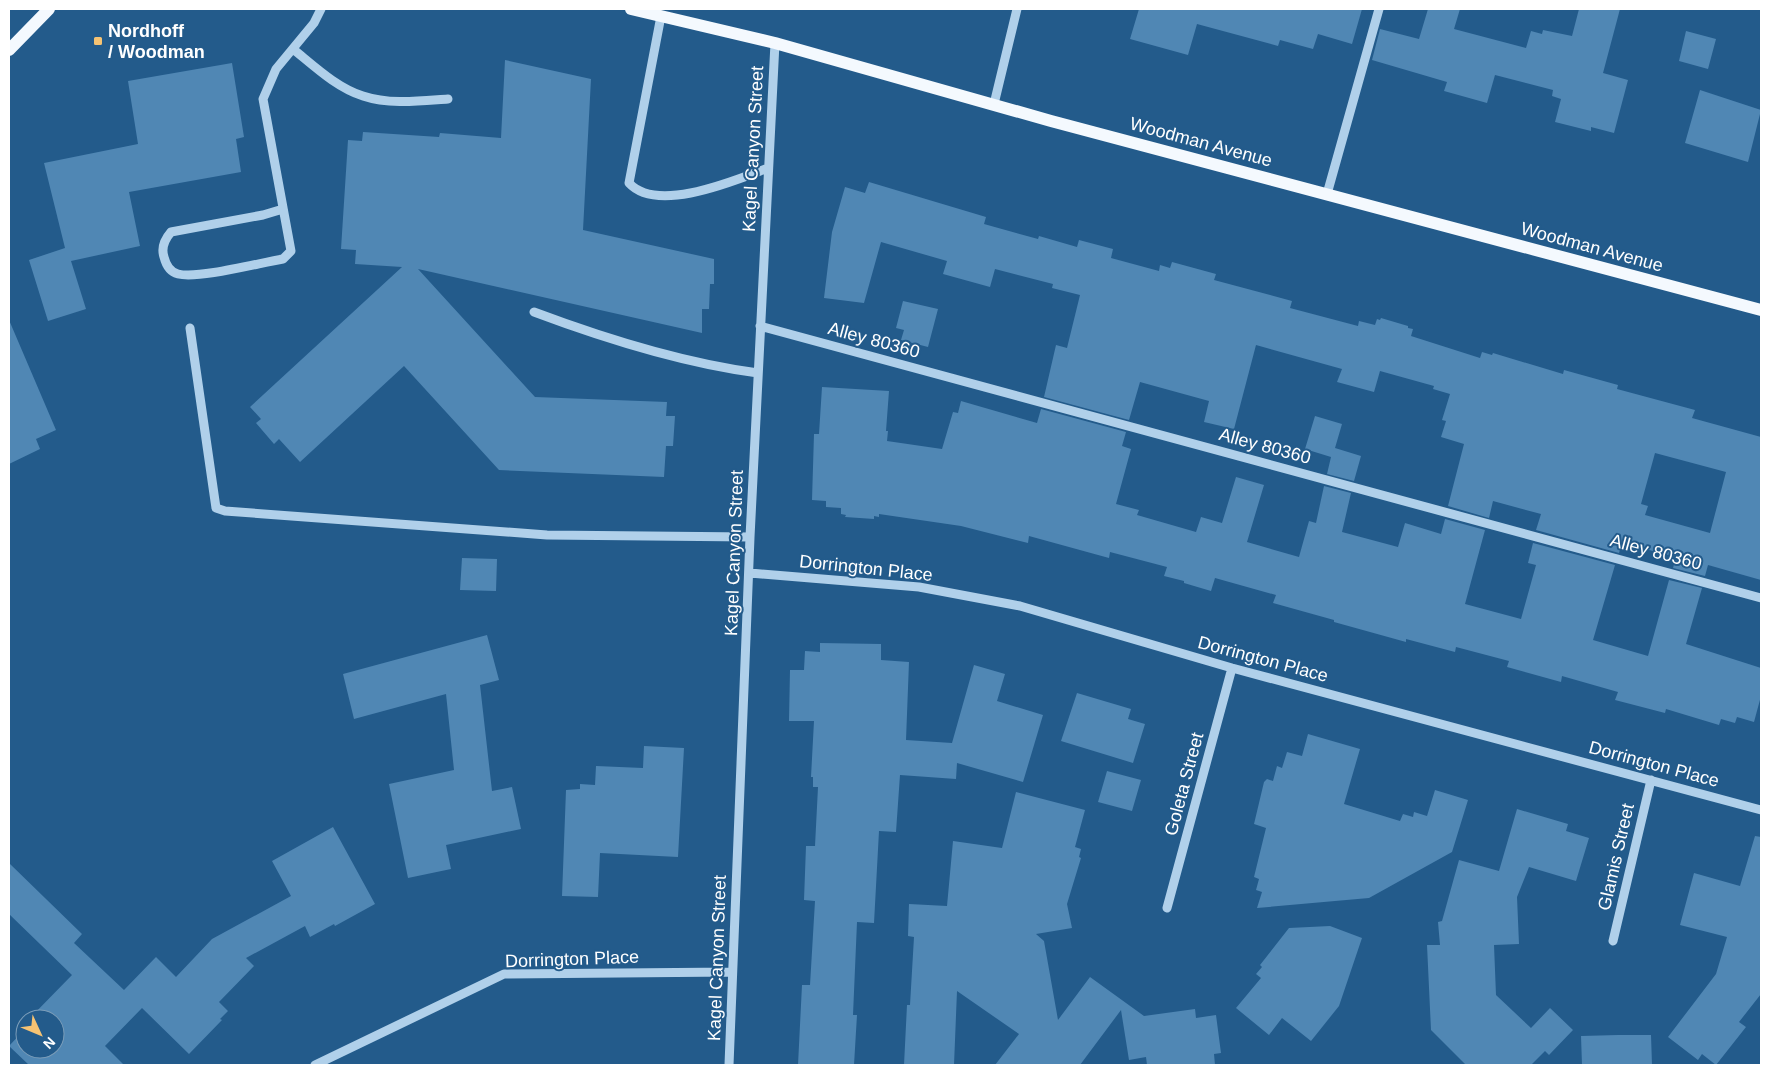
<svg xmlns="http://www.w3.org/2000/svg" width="1770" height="1074" font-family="Arial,sans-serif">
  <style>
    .building { fill: #5087b4; fill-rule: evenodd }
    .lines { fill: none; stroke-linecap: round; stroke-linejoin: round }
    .minor { stroke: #b0d0ea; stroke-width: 9 }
    .major { stroke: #f4f9fe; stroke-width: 12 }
    .poi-dot { fill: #f6c373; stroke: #235b8b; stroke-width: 2 }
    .labels { text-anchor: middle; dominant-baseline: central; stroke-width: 4; stroke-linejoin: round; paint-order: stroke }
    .poi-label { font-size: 18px; font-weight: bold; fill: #fff; stroke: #235b8b; text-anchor: start }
    .street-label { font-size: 18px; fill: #fff; stroke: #235b8b }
  </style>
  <rect width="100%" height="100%" fill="#235b8b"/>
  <path class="building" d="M1139 9H1362L1352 44 1318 34 1313 49 1280 40 1278 46 1197 24 1188 55 1130 39Z
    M1428 9H1460L1454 29 1526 48 1531 31 1542 34 1543 30 1572 36 1579 9H1620L1603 73 1628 80 1614 133 1591 127V131L1555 122 1561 99 1552 96 1553 90 1495 75 1487 103 1444 91 1447 82 1372 60 1380 29 1419 39Z
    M1686 31 1716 39 1708 69 1679 61Z
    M505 60 591 79 583 230 714 259V284H710L709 309H702V333L418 269 535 397 667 402 666 416H675L673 446H666L664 477 499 470 404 366 300 462 279 439 274 444 256 423 261 419 250 407 402 267 355 264 356 250 341 249 348 140 362 141 363 132 439 137 440 133 501 138Z
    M232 63 244 137 236 139 241 172 129 192 140 246 71 261 86 309 48 321 29 260 65 248 44 163 138 144 128 81Z
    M1700 90 1761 110 1748 162 1685 143Z
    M869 182 986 217 984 224 1038 239 1039 236 1077 247 1079 240 1113 249 1111 258 1159 271 1160 265 1170 268 1172 262 1216 274 1214 280 1292 301 1290 308 1358 326 1359 321 1375 325 1377 319 1380 320 1381 318 1408 326V328L1413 329 1411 336 1480 358 1482 352 1492 355 1493 353 1563 374 1564 370 1618 385 1617 389 1695 410 1692 418 1761 437V580L1708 565 1705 576 1673 568 1676 557 1622 543 1619 553 1536 530 1541 514 1493 501 1489 518 1448 506 1464 444 1441 437 1446 421 1442 420 1450 394 1433 389 1434 386 1380 371 1374 392 1337 382 1342 369 1256 345 1234 429 1204 422 1209 401 1140 382 1129 420 1044 397 1056 345 1067 348 1080 295 1052 288 1053 284 995 269 990 287 943 274 947 261 881 242 864 303 824 298 832 232 845 187 865 193ZM1655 453 1726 472 1710 533 1645 515 1648 506 1641 504Z
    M903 301 938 309 928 347 901 340 904 330 896 328Z
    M9 320 56 430 36 439 40 449 9 464Z
    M822 387 889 391 886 431H888L887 441 942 449 953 412 958 413 961 401 1037 423 1041 409 1126 432 1122 446 1131 449 1116 504 1139 510 1137 515 1196 532 1201 517 1222 523 1236 477 1264 485 1247 542 1299 557 1309 521 1316 523 1324 486 1351 493 1342 532 1398 547 1405 523 1441 534 1445 519 1485 530 1465 604 1521 619 1536 565 1528 563 1533 543 1615 565 1593 640 1648 656 1669 580 1702 588 1686 644 1761 668V696L1754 722 1737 717 1735 723 1721 719 1719 725 1666 709 1665 713 1615 700 1618 692 1562 676 1561 682 1507 667 1509 661 1456 647 1455 652 1406 639V642L1334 622V620L1273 603 1276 595 1215 578 1211 591 1184 583V581L1164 576 1167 567 1110 552 1109 558 1029 536 1028 543 961 526 879 514V517L874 516V519L845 517 846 515 841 514V508L826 507V501L812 500 814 434H819Z
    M1315 416 1342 424 1335 448 1361 456 1354 481 1327 474 1331 457 1305 449Z
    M462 558 497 559 496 591 460 590Z
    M487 635 499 680 480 685 492 791 512 787 521 829 446 845 451 869 408 878 389 784 454 770 446 694 354 719 343 674Z
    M820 643 881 644V660L909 662 906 740 952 743 974 665 1005 674 997 701 1043 715 1023 782 957 763 956 779 900 775 896 832 879 831 874 923 857 922 853 1015H857L854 1065H798L802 985H810L815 901 804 900 806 846H815L818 787H813V777H811L814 721H789L790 670H804L805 651 820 652Z
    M1077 693 1131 709 1128 719 1145 724 1133 763 1061 741Z
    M1308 734 1360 749 1344 804 1400 821 1403 814 1413 817 1414 812 1427 816 1435 790 1468 800 1452 852 1369 898 1257 908 1262 892 1256 890 1259 879 1254 877 1266 828 1254 824 1264 782 1267 779 1273 781 1277 766 1282 768 1287 752 1302 756Z
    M644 746 684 748 678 857 600 853 598 897 562 896 566 790 580 789V784L595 785 596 766 643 768Z
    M1107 771 1141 780 1132 811 1098 802Z
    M1016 792 1085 810 1075 847 1081 849 1079 857 1081 858 1067 904 1072 928 1036 934 1044 941 1058 1020 1090 977 1144 1016 1195 1009 1196 1018 1216 1015 1221 1053 1214 1054 1215 1065H1147L1146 1057 1129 1060 1121 1010 1080 1065H995L1019 1034 957 991 954 1065H904L907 1005H910L914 937 908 936 909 904 947 906 953 841 1002 848Z
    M1517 809 1568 824 1566 831 1589 838 1576 881 1529 867 1517 897 1519 944 1494 945 1496 995 1531 1028 1550 1008 1573 1030 1549 1055 1545 1051 1531 1065H1466L1431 1030 1427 945H1440L1438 922 1442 921 1459 860 1499 871Z
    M333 827 375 904 335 926 334 924 310 937 305 926 246 958 254 966 219 1002 228 1011 220 1019 222 1020 189 1054 142 1008 105 1046 124 1065H29L9 1046 25 1029V1049H55V1019H29L72 975 9 914V863L82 934 74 943 124 990 156 957 176 977 212 939 291 896 272 861Z
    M1755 836 1761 837V994L1739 1022 1746 1027 1716 1065 1702 1054 1698 1060 1668 1037 1716 974 1727 937 1680 925 1694 873 1740 886Z
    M1330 926 1362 938 1339 1006 1311 1041 1282 1018 1269 1035 1236 1008 1261 978 1256 974 1262 967 1260 965 1289 928Z
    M1618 1035H1651L1652 1065H1582L1581 1036Z"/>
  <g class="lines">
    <path class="minor" d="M661 16 629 183C657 214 736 180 768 168
      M293 49C314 66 337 88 363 96 390 105 420 101 448 99
      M994 104 1017 9
      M1327 194 1379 9
      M283 209 263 215 171 232C165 239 161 248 164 257 166 265 170 272 178 274 199 279 259 263 283 259L291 251 263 99 276 69 314 23 321 9
      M534 312C606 339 682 363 758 373
      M760 326 1761 598
      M190 328 216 508 225 511 547 535 750 537
      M750 573 919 587 1020 606 1232 668 1761 810
      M1167 908 1232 668
      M1613 941 1651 780
      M315 1065 504 974 732 972
      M729 1065 750 537 775 43"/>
    <path class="major" d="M631 9 775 43 1051 121 1761 310
      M9 50 49 9"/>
  </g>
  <rect class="poi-dot" x="93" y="36" width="10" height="10" rx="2.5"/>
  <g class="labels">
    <g class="poi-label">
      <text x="108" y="31">Nordhoff<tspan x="108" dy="21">/ Woodman</tspan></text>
    </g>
    <g class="street-label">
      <text transform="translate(1201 142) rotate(15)">Woodman Avenue</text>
      <text transform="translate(753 149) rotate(-87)">Kagel Canyon Street</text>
      <text transform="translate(1592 247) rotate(15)">Woodman Avenue</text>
      <text transform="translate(874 340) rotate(15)">Alley 80360</text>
      <text transform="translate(1265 446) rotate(15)">Alley 80360</text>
      <text transform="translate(1656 552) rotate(15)">Alley 80360</text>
      <text transform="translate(734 553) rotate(-88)">Kagel Canyon Street</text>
      <text transform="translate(866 568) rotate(6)">Dorrington Place</text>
      <text transform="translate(1263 659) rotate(15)">Dorrington Place</text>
      <text transform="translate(1654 764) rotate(15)">Dorrington Place</text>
      <text transform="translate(1184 784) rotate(-75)">Goleta Street</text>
      <text transform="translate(1616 857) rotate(-77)">Glamis Street</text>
      <text transform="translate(717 958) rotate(-88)">Kagel Canyon Street</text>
      <text transform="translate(572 959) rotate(-2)">Dorrington Place</text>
    </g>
  </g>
  <rect width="1770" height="1074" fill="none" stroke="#ffffff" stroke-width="20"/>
  <g transform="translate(40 1034) rotate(134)"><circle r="24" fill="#235b8b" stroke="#7b9db9"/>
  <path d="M0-4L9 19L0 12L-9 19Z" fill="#f6c373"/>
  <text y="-8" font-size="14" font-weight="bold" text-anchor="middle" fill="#ffffff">N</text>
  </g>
</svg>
